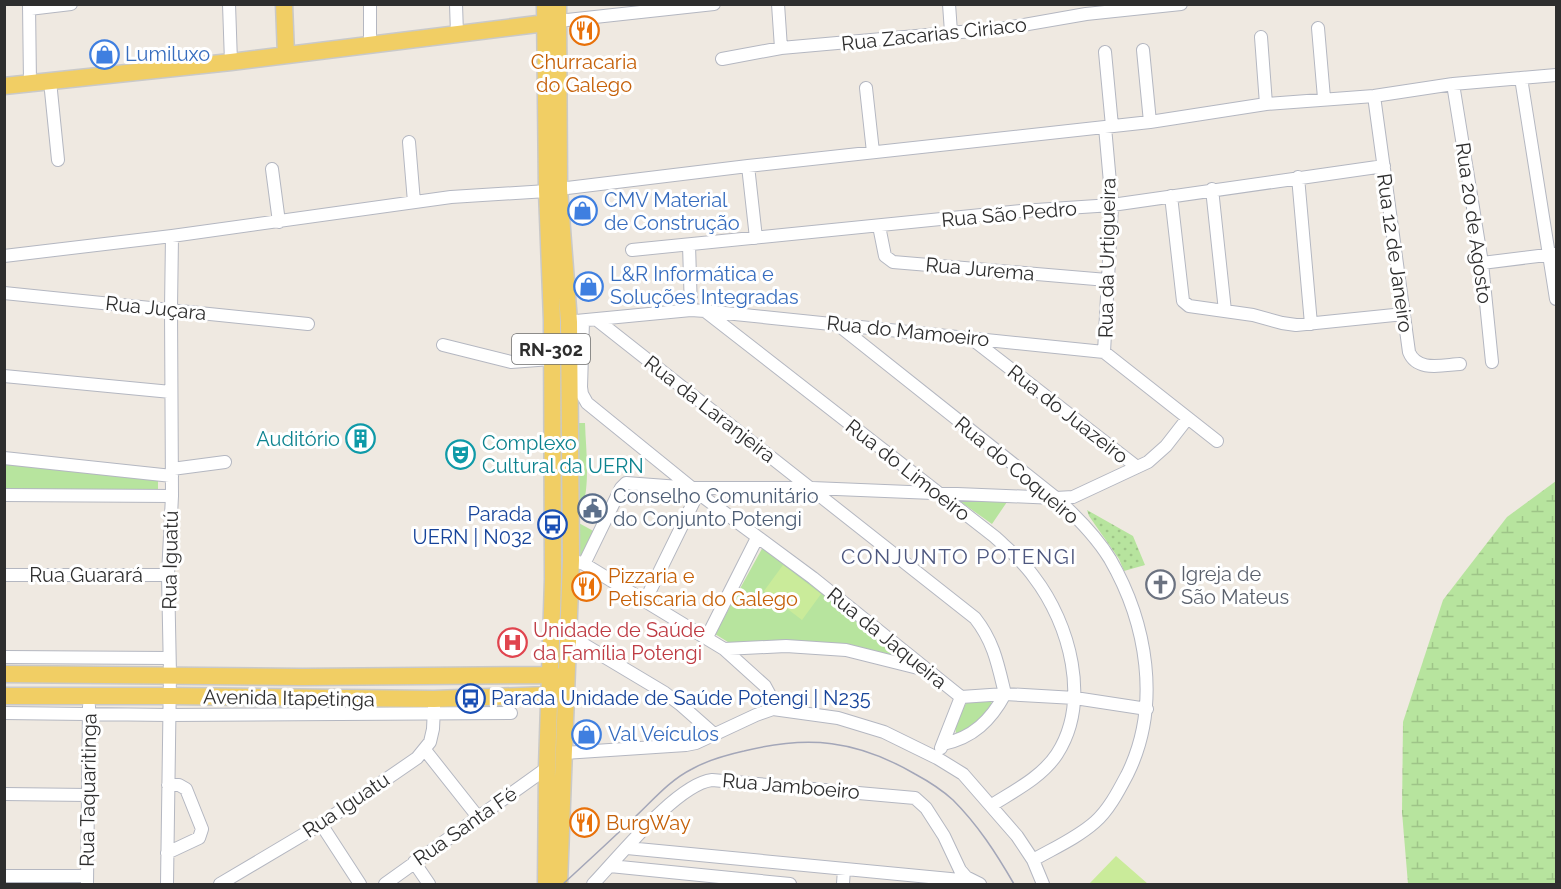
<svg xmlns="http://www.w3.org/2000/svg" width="1561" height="889" font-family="Raleway,sans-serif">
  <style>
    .grass { fill: url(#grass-dots) }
    .wetland { fill: url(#wetland-marsh) }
    .park { fill: #b7e49e }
    .pitch { fill: #caeb9a }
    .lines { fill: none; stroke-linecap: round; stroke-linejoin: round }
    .minor-casing { stroke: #b4b7c1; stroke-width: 14 }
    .major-casing { stroke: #c9c9c9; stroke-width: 19 }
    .minor { stroke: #fff; stroke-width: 12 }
    .major { stroke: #f1ce64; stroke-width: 16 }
    .tram { stroke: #a3a6b8; stroke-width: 1.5 }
    .labels { text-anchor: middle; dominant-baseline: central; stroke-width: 6; stroke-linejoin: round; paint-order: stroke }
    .shield { fill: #fff; stroke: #6d6d6d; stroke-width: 1.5 }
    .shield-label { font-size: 18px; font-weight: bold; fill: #2e2e2e }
    .street-label { font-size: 20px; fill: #2e2e2e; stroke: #fff }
    .shop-label { font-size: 20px; fill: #366cbe; stroke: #fff; text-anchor: start }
    .food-label { font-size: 20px; fill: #c56008; stroke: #fff; text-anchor: start }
    .culture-label { font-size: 20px; fill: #0d838f; stroke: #fff; text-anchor: end }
    .service-label { font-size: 20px; fill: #4e5e75; stroke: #fff; text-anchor: start }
    .transit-label { font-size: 20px; fill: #164399; stroke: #fff; text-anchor: end }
    .worship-label { font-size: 20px; fill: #5b616d; stroke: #fff; text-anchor: start }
    .health-label { font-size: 20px; fill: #be3a42; stroke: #fff; text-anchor: start }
    .neighbourhood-label { font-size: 21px; letter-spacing: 1.5px; fill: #4d577f; stroke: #fff }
  </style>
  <defs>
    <pattern id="grass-dots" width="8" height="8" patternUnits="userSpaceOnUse" patternTransform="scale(1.5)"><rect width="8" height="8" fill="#b7e49e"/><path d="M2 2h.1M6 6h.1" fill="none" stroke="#9ec488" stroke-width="1.8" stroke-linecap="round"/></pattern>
    <pattern id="wetland-marsh" width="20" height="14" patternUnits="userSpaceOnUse" patternTransform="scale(1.5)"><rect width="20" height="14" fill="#b7e49e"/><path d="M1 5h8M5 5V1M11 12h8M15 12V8" fill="none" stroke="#9ec488"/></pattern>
  </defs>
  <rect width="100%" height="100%" fill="#efe9e1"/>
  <path class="grass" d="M1087 510 1133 536 1145 565 1124 571 1119 559 1089 516Z"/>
  <path class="wetland" d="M1556 481V884H1408L1402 812 1403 722 1443 600 1507 517Z"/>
  <path class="park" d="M573 423H585C586 455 592 492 577 522L597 533 583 562 576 559Z
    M5 461 158 479V492L5 489Z
    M1009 499 992 524 958 500Z
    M764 545 908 659 848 644 736 647 715 634Z
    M969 699 989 701 997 706 957 737C952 724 961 711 969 699Z"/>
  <path class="pitch" d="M783 565 821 594 802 620 764 591Z
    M1116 856 1148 884H1089Z"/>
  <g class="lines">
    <defs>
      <path id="minor" d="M29 4 30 83
        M229 4 231 62
        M370 4V45
        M456 4 457 34
        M778 4 781 48
        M949 4 951 32
        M29 9 71 4
        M558 21 714 4
        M1318 28 1324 98
        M1261 37 1266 104
        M1143 50 1150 122
        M1105 52 1112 126
        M722 59 781 48 1006 28 1086 14 1181 4
        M1521 78 1556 299
        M50 81 58 160
        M1453 84 1482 263 1492 362
        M866 88 873 152
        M1374 96 1409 352C1417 372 1442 365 1460 364
        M409 142 414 202
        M748 166 756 238
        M272 169 279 222
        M1298 177 1311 324
        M559 189 748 166 1150 122 1266 104 1374 96 1453 84 1556 75
        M1212 189 1225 311
        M1171 196 1183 301 1189 306 1253 315 1282 323 1296 325 1404 314
        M879 226 885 256 893 262 1107 280
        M689 245 691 310
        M632 250 1021 211 1112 205 1384 166
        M4 256 172 236 451 197 547 191
        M1482 263 1555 254
        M4 293 308 324
        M705 311 995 537C1009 550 1023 561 1034 577 1070 624 1091 701 1057 754 1042 777 1014 791 992 805
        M597 320 975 618C994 642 998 665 1005 694 991 720 973 738 943 744
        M576 321 691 310 705 311 1104 352 1217 441
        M583 321 581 387 582 394 587 403 698 493 813 578 961 697 1005 694 1075 698 1147 709
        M837 324 1056 498C1076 516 1096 536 1110 559 1147 623 1161 705 1128 773 1119 790 1109 810 1095 822 1077 838 1054 848 1033 860
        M972 339 1137 467
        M443 345 511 362 551 359
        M1104 352 1112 205 1105 127
        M4 376 171 392
        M4 458 172 476
        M172 469 225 462
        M4 495 172 496
        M578 562 584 564 724 649 765 686 771 697 773 709
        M584 564 621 488 626 483 693 488H812L1056 498 1073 497 1148 462 1166 446 1187 419
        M4 575H168
        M645 601 698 493
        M568 635 665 693 681 705 715 735
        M707 637 757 538
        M724 649 786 646 846 650 922 669
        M4 657 169 658
        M4 713 169 715 511 713
        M941 748 961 697
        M425 750 478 817
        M564 753 686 745 696 743 756 715 773 709 838 718 884 732 937 758 963 774 1017 836 1033 860 1043 884
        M4 794 88 795
        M321 824 360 884
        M627 848 971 881
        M167 853 199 838 202 829 186 789 179 785H168
        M414 862 429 884
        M610 866 790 884
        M4 876H87
        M87 884 89 706
        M167 884 170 674 168 575 172 496 171 309 172 236
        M220 884 321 824 417 758 430 742 433 729 434 707
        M385 884 547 768
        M593 884C618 858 677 784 712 780L915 798 926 808 944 836 960 870 966 877 980 884
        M843 884 844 869"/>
      <path id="major" d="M284 4 286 55
        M545 4 547 191 552 320 553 579 547 768 546 884
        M558 4 559 189 569 322 571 560 559 884
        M4 86 231 62 554 22
        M4 674 302 677 549 675H554L558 678
        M4 696H170L434 699 548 695 557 688"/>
    </defs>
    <use href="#minor" class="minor-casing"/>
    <use href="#major" class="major-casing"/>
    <use href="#minor" class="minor"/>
    <use href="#major" class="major"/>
    <path class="tram" d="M563 884C587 862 612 839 636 816 654 799 670 780 692 769 708 760 726 755 744 751 808 735 857 740 915 774 928 781 942 790 953 800 978 825 996 853 1014 884"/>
  </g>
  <defs>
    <symbol id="restaurant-ring" viewBox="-11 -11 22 22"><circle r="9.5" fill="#fff" stroke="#e8710a" stroke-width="1.5"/><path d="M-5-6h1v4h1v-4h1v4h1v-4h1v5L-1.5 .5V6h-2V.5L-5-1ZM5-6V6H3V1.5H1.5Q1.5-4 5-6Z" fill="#e8710a"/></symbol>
    <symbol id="shop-ring" viewBox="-11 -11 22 22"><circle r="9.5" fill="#fff" stroke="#3f7fe0" stroke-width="1.5"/><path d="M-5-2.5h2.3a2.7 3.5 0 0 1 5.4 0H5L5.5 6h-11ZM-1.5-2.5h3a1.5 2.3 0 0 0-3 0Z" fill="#3f7fe0"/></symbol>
    <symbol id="building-ring" viewBox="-11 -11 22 22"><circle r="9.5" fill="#fff" stroke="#0f9aa8" stroke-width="1.5"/><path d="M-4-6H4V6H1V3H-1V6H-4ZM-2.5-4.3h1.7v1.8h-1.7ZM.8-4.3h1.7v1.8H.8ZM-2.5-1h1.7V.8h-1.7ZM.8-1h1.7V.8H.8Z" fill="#0f9aa8"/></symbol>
    <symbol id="theatre-ring" viewBox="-11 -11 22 22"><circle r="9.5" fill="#fff" stroke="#0f9aa8" stroke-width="1.5"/><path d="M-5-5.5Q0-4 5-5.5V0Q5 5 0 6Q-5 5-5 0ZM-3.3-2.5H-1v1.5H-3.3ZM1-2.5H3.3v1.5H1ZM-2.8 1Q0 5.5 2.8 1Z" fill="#0f9aa8"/></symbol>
    <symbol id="civic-ring" viewBox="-11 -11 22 22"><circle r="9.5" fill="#fff" stroke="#5c6f8a" stroke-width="1.5"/><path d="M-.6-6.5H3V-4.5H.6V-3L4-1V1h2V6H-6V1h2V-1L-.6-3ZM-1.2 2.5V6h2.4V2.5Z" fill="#5c6f8a"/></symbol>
    <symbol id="bus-ring" viewBox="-11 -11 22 22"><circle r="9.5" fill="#fff" stroke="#1a4fb4" stroke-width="1.5"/><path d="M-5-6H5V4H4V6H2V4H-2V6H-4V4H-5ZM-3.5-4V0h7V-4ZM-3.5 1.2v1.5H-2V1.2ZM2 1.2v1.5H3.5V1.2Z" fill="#1a4fb4"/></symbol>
    <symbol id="church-ring" viewBox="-11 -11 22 22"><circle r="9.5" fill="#fff" stroke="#6b7280" stroke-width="1.5"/><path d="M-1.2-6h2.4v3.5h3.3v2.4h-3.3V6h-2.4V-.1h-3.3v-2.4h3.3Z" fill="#6b7280"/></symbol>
    <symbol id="hospital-ring" viewBox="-11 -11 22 22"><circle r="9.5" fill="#fff" stroke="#e0444e" stroke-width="1.5"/><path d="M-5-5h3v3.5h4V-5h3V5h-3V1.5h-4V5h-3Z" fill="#e0444e"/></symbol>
  </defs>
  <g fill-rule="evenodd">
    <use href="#restaurant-ring" x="568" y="14" width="33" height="33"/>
    <use href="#shop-ring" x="88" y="38" width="33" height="33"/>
    <use href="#shop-ring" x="566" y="194" width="33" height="33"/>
    <use href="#shop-ring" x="572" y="270" width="33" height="33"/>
    <use href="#building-ring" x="344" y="422" width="33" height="33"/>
    <use href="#theatre-ring" x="444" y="438" width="33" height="33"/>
    <use href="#civic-ring" x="576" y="492" width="33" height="33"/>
    <use href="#bus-ring" x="536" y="508" width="33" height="33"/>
    <use href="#church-ring" x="1144" y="568" width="33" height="33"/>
    <use href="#restaurant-ring" x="570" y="570" width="33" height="33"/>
    <use href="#hospital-ring" x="496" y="626" width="33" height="33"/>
    <use href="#bus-ring" x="454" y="682" width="33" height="33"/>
    <use href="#shop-ring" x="570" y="718" width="33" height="33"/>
    <use href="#restaurant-ring" x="568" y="806" width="33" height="33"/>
  </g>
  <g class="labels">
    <rect class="shield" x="512" y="334" width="78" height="30" rx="4.5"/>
    <g class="shield-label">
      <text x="551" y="349">RN-302</text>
    </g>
    <g class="street-label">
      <text transform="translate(934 34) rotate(-6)">Rua Zacarias Ciriaco</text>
      <text transform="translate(1009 214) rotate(-5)">Rua São Pedro</text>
      <text transform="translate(1474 223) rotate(82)">Rua 20 de Agosto</text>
      <text transform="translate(1395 253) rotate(82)">Rua 12 de Janeiro</text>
      <text transform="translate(1107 258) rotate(-89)">Rua da Urtigueira</text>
      <text transform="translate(980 269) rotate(5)">Rua Jurema</text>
      <text transform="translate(156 308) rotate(6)">Rua Juçara</text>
      <text transform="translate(908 331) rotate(6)">Rua do Mamoeiro</text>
      <text transform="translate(710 409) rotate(38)">Rua da Laranjeira</text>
      <text transform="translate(1068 414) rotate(38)">Rua do Juazeiro</text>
      <text transform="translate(908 470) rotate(38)">Rua do Limoeiro</text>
      <text transform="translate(1017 470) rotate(40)">Rua do Coqueiro</text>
      <text transform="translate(170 560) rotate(-89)">Rua Iguatú</text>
      <text x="86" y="575">Rua Guarará</text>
      <text transform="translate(887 638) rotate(39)">Rua da Jaqueira</text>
      <text transform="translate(289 698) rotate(1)">Avenida Itapetinga</text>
      <text transform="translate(791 786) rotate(5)">Rua Jamboeiro</text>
      <text transform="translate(88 790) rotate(-89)">Rua Taquaritinga</text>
      <text transform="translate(346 805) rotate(-34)">Rua Iguatu</text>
      <text transform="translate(465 826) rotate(-35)">Rua Santa Fé</text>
    </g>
    <g class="shop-label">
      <text x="125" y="54">Lumiluxo</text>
      <text x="604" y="200">CMV Material<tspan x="604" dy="23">de Construção</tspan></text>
      <text x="610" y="274">L&amp;R Informática e<tspan x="610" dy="23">Soluções Integradas</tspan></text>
      <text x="608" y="734">Val Veículos</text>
    </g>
    <g class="food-label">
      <text x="584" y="62" text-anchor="middle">Churracaria<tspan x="584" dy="23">do Galego</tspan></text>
      <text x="608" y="576">Pizzaria e<tspan x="608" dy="23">Petiscaria do Galego</tspan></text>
      <text x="606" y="823">BurgWay</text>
    </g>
    <g class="culture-label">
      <text x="340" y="439">Auditório</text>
      <text x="482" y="443" text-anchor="start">Complexo<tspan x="482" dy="23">Cultural da UERN</tspan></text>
    </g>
    <g class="service-label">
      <text x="613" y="496">Conselho Comunitário<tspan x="613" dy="23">do Conjunto Potengi</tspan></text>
    </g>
    <g class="transit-label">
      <text x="532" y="514">Parada<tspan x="532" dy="23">UERN | N032</tspan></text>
      <text x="491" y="698" text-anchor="start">Parada Unidade de Saúde Potengi | N235</text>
    </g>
    <g class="worship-label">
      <text x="1181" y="574">Igreja de<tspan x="1181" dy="23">São Mateus</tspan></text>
    </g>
    <g class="health-label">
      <text x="533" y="630">Unidade de Saúde<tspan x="533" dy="23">da Família Potengi</tspan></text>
    </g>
    <g class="neighbourhood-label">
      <text x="959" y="556">CONJUNTO POTENGI</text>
    </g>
  </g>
  <rect width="1561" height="889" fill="none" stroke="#2e2e2e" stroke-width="12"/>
</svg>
